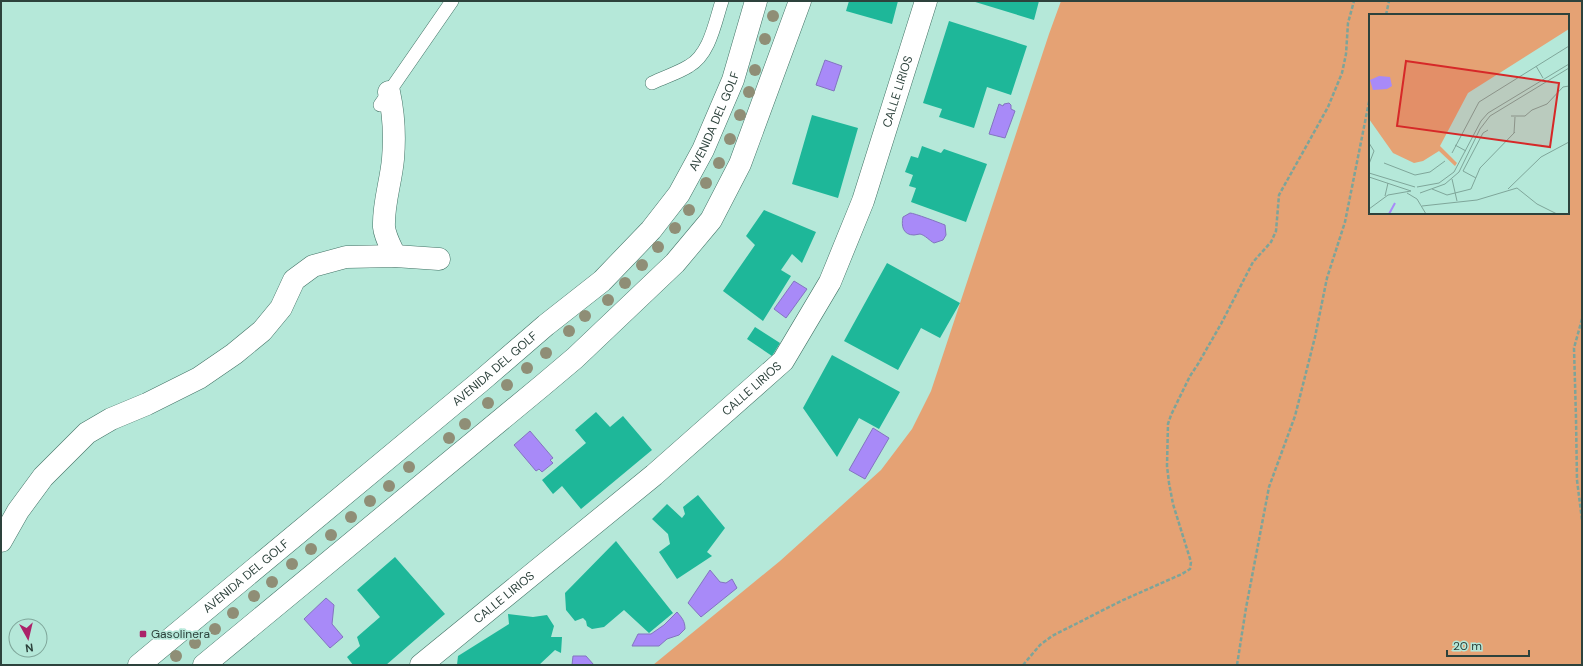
<svg xmlns="http://www.w3.org/2000/svg" width="1583" height="666" font-family="'DM Sans',sans-serif">
  <style>
    .green { fill: #e5a274; fill-rule: evenodd }
    .water { fill: #a88af8; stroke: #8374c0 }
    .building { fill: #1eb799 }
    .lines { fill: none; stroke-linecap: round; stroke-linejoin: round }
    .lane-casing { stroke: #437366; stroke-width: 14 }
    .street-casing { stroke: #437366; stroke-width: 23 }
    .path { stroke: #7da499; stroke-width: 2.5; stroke-dasharray: 4 2; stroke-linecap: butt }
    .lane { stroke: #fff; stroke-width: 13 }
    .street { stroke: #fff; stroke-width: 22 }
    .tree { fill: #8f8e76 }
    .poi-dot { fill: #ab2369; stroke: #b5e8d9; stroke-width: 1.5 }
    .labels { text-anchor: middle; dominant-baseline: central; stroke-width: 3.5; stroke-linejoin: round; paint-order: stroke }
    .street-label { font-size: 12px; fill: #2d423c; stroke: #b5e8d9 }
    .poi-label { font-size: 12px; fill: #2d423c; stroke: #b5e8d9; text-anchor: start }
    .inset-river { fill: none; stroke: #a88af8; stroke-width: 2 }
    .inset-road { fill: none; stroke: #7fa69a; stroke-width: 1 }
    .view { fill: #d62828; fill-opacity: 0.15; stroke: #d62828; stroke-width: 2 }
    .inset-edge { fill: none; stroke: #2d423c; stroke-width: 2 }
  </style>
  <rect width="100%" height="100%" fill="#b5e8d9"/>
  <path class="green" d="M1061 1H1582V665H653L780 561 881 470 912 429 931 391 1049 34ZM1370 15H1568V213H1370Z"/>
  <path class="water" d="M825 60 842 66 834 91 816 85Z
    M1009 103 1011 105V109L1015 111 1005 138 989 134 999 104 1003 106 1004 104Z
    M910 213C914 213 940 223 945 225L946 235 943 240 934 243C930 241 925 235 920 234 918 234 916 235 914 235 903 235 901 226 903 217Z
    M794 281 807 289 786 318 774 309Z
    M873 428 889 438 865 479 849 470Z
    M530 431 553 458 550 460 553 463 542 472 539 469 536 471 514 445Z
    M710 570 720 582 726 583 732 579 737 588 701 617 688 603Z
    M326 598 334 605 332 624 343 637 330 648 304 619Z
    M677 612C682 618 685 621 685 629L679 635 667 639 659 646H632L638 634H651L664 625Z
    M573 656H586L594 665H572Z"/>
  <path class="building" d="M849 1H898L892 24 846 11Z
    M972 1H1039L1034 20Z
    M949 21 1027 46 1011 95 987 87 974 128 939 117 942 109 923 103Z
    M812 115 858 128 838 198 792 184Z
    M922 146 941 153 944 149 987 164 966 222 911 202 916 188 909 186 913 175 905 172 911 156 918 158Z
    M764 210 816 232 802 263 792 254 781 270 791 276 763 321 723 291 755 245 746 236Z
    M887 263 960 303 940 338 921 328 898 370 844 341Z
    M755 327 780 343 772 356 747 339Z
    M832 355 900 392 879 429 859 418 837 457 803 408Z
    M596 412 610 427 623 416 652 450 581 509 562 486 553 494 542 480 586 443 575 430Z
    M698 495 725 528 707 552 712 556 677 579 659 552 670 544 668 534 652 519 667 504 682 518 685 514 683 507Z
    M616 541 673 613 649 633 624 610 604 627 592 629 587 626 586 621 583 618 575 621 566 610 565 593Z
    M395 557 445 614 386 665H353L347 657 360 646 357 637 380 617 357 590Z
    M508 614 533 617 547 615 554 626 551 637H562L561 653 555 650 539 665H457L458 656 509 624Z"/>
  <g class="lines">
    <defs>
      <path id="lane" d="M652 83C664 77 678 73 689 66 710 54 715 22 722 1
        M380 105 452 1"/>
      <g id="street">
        <path d="M389 92C394 115 395 136 393 159 391 182 383 204 384 227 385 237 391 247 395 256"/>
        <path d="M1 541 18 511 43 477 87 433 111 419 147 404 199 378 234 354 262 331 281 308 294 280 313 266 346 257 395 256 439 259"/>
        <path id="s1" d="M139 665 481 381 546 325 602 281 651 230 679 194 703 150 733 80 756 1"/>
        <path d="M204 665 543 385 575 358 675 263 711 220 740 164 800 1"/>
        <path id="s2" d="M421 665 654 475 783 361 830 282 863 201 926 1"/>
      </g>
    </defs>
    <use href="#lane" class="lane-casing"/>
    <use href="#street" class="street-casing"/>
    <path class="path" d="M1386 15 1389 1
      M1582 319 1574 348 1576 418 1577 480 1582 520
      M1023 665 1040 645 1052 636 1121 601 1182 574 1190 569 1191 562 1173 504 1169 483 1167 466 1168 424 1171 415 1190 376 1198 364 1221 324 1253 262 1271 242 1276 231 1279 195 1328 107 1342 73 1346 54 1348 23 1354 1
      M1237 665 1246 608 1269 487 1295 416 1315 337 1327 278 1345 222 1370 97"/>
    <use href="#lane" class="lane"/>
    <use href="#street" class="street"/>
  </g>
  <g class="tree">
    <circle cx="773" cy="16" r="6"/>
    <circle cx="765" cy="39" r="6"/>
    <circle cx="755" cy="70" r="6"/>
    <circle cx="749" cy="92" r="6"/>
    <circle cx="740" cy="115" r="6"/>
    <circle cx="730" cy="139" r="6"/>
    <circle cx="719" cy="163" r="6"/>
    <circle cx="706" cy="183" r="6"/>
    <circle cx="689" cy="210" r="6"/>
    <circle cx="675" cy="228" r="6"/>
    <circle cx="658" cy="247" r="6"/>
    <circle cx="642" cy="265" r="6"/>
    <circle cx="625" cy="283" r="6"/>
    <circle cx="608" cy="300" r="6"/>
    <circle cx="585" cy="316" r="6"/>
    <circle cx="569" cy="331" r="6"/>
    <circle cx="546" cy="353" r="6"/>
    <circle cx="527" cy="368" r="6"/>
    <circle cx="507" cy="385" r="6"/>
    <circle cx="488" cy="403" r="6"/>
    <circle cx="465" cy="424" r="6"/>
    <circle cx="449" cy="438" r="6"/>
    <circle cx="409" cy="467" r="6"/>
    <circle cx="389" cy="486" r="6"/>
    <circle cx="370" cy="501" r="6"/>
    <circle cx="351" cy="517" r="6"/>
    <circle cx="331" cy="535" r="6"/>
    <circle cx="311" cy="549" r="6"/>
    <circle cx="292" cy="564" r="6"/>
    <circle cx="272" cy="582" r="6"/>
    <circle cx="254" cy="596" r="6"/>
    <circle cx="233" cy="613" r="6"/>
    <circle cx="215" cy="629" r="6"/>
    <circle cx="195" cy="643" r="6"/>
    <circle cx="176" cy="656" r="6"/>
  </g>
  <rect class="poi-dot" x="139" y="630" width="8" height="8" rx="2"/>
  <g class="labels">
    <g class="street-label">
      <text stroke="none"><textPath href="#s2" startOffset="767">CALLE LIRIOS</textPath></text>
      <text stroke="none"><textPath href="#s1" startOffset="799">AVENIDA DEL GOLF</textPath></text>
      <text stroke="none"><textPath href="#s1" startOffset="463">AVENIDA DEL GOLF</textPath></text>
      <text stroke="none"><textPath href="#s2" startOffset="431">CALLE LIRIOS</textPath></text>
      <text stroke="none"><textPath href="#s1" startOffset="139">AVENIDA DEL GOLF</textPath></text>
      <text stroke="none"><textPath href="#s2" startOffset="107">CALLE LIRIOS</textPath></text>
    </g>
    <g class="poi-label">
      <text x="151" y="634">Gasolinera</text>
    </g>
  </g>
  <g transform="translate(1369 14)">
    <rect width="200" height="200" fill="#b5e8d9"/>
    <path d="M0 0H200V15L99 79 71 132 88 149 86 152 70 137 54 147 45 149 24 139 0 105Z" fill="#e5a274"/>
    <path d="M10 62 21 63 23 72 18 75 4 76 1 66Z" fill="#a88af8"/>
    <path class="inset-river" d="M20 200 26 189"/>
    <path class="inset-road" d="M167 52 174 64M142 102H156L163 96 178 90 194 73 200 72M145 119 146 103M0 129 5 137 0 150M86 131 97 137M83 139 110 88 200 32M15 149 46 161 61 158 76 147M0 159 46 173M0 163 42 177M107 164 94 157 114 119 119 116M83 165 88 187M48 173 70 169 85 158 112 107 119 99 200 50M63 175 78 181 102 175 111 154 146 118M139 175 172 143 200 128M38 179 48 185 57 200M51 179 76 170 90 158 111 115 121 102 200 54M16 182 19 169M53 192 108 186 148 174 168 190 188 200M0 195 19 181 42 177"/>
    <path class="view" d="M37 47 190 69 181 133 28 112Z"/>
    <rect width="200" height="200" class="inset-edge"/>
  </g>
  <rect width="1583" height="666" fill="none" stroke="#2d423c" stroke-width="4"/>
  <g transform="translate(28 638) rotate(172)"><circle r="19" fill="#b5e8d9" stroke="#7fa69a"/>
  <path d="M0-3L7 15L0 10L-7 15Z" fill="#ab2369"/>
  <text y="-6" font-size="11" font-weight="bold" text-anchor="middle" fill="#2d423c">N</text>
  </g>
  <path d="M1447 650v6h82v-6" fill="none" stroke="#2d423c" stroke-width="2"/>
  <text x="1453" y="650" font-size="12" fill="#2d423c" stroke="#b5e8d9" stroke-width="3" paint-order="stroke">20 m</text>
</svg>
